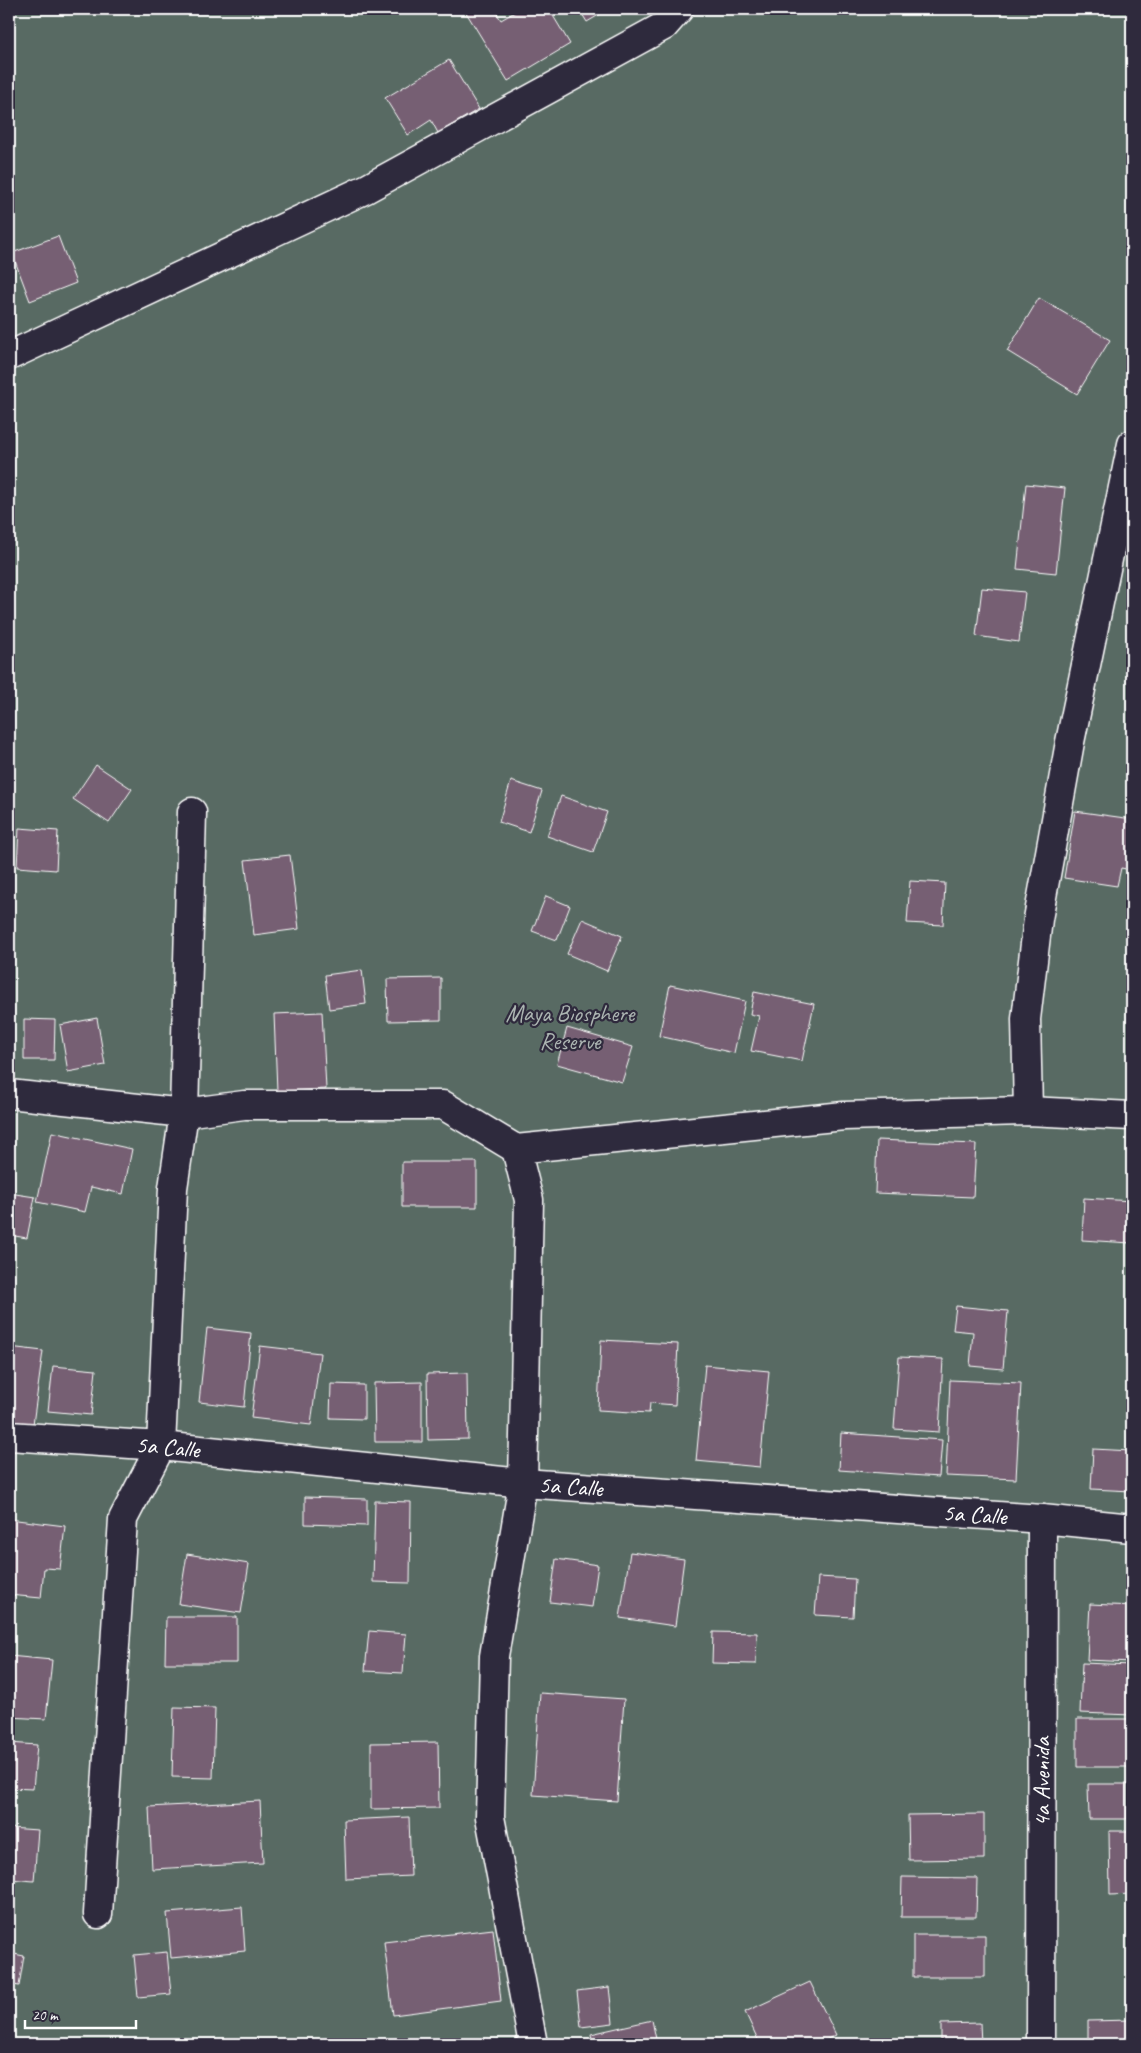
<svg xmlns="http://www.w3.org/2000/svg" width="1141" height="2053" font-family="Caveat,sans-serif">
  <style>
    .green { fill: #586b64; stroke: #acb5b2 }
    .building { fill: #765e73; stroke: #fff }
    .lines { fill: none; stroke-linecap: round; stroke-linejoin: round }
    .minor-casing { stroke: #fff; stroke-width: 31 }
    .minor { stroke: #2f2a3d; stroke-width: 28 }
    .labels { text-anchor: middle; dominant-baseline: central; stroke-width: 4.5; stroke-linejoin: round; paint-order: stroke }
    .park-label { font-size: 24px; fill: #acb5b2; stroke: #2f2a3d }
    .street-label { font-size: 24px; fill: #fff; stroke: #2f2a3d }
  </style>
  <rect width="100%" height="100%" fill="#2f2a3d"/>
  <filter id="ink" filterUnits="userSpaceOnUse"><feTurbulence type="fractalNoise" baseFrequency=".02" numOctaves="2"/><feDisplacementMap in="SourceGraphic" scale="10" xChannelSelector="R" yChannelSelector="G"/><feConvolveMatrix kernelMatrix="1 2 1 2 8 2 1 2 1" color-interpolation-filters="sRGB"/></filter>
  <g filter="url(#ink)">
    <path class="green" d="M9 9H1132V2044H9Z"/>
    <path class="building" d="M464 9H494L501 20 520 9H549L570 44 508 81Z
      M579 9H609L587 22Z
      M449 60 479 109 438 133 431 120 408 135 385 98Z
      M58 236 76 283 30 301 12 253Z
      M1039 298 1110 340 1077 394 1007 351Z
      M1026 484 1065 488 1056 573 1017 569Z
      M982 588 1025 592 1019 642 976 636Z
      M96 765 132 789 109 823 73 799Z
      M511 781 542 791 529 832 499 822Z
      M561 796 607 812 593 852 547 836Z
      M1075 811 1132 819V870L1121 868 1117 886 1064 878Z
      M19 828 58 831 56 870 17 867Z
      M290 855 299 929 254 935 245 860Z
      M910 881 945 883 943 925 907 923Z
      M546 896 570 906 557 940 532 931Z
      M582 919 622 936 607 971 567 954Z
      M362 970 366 1004 329 1009 325 975Z
      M441 978V1020L388 1021 387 979Z
      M670 985 745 1001 734 1053 659 1036Z
      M754 992 814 1004 802 1061 751 1051 759 1016 750 1014Z
      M322 1012 326 1089 277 1091 274 1014Z
      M97 1018 105 1065 68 1072 60 1025Z
      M24 1019 55 1020 54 1060H24Z
      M567 1028 633 1047 622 1082 557 1064Z
      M52 1132 132 1149 123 1194 91 1187 85 1212 37 1202Z
      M877 1140 976 1144 973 1197 875 1193Z
      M402 1162H477V1207H402Z
      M9 1193 35 1197 27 1238 9 1235Z
      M1084 1198 1132 1201 1131 1243 1082 1240Z
      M956 1306 1008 1311 1003 1369 970 1366 973 1332 953 1330Z
      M207 1328 251 1333 244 1407 199 1402Z
      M601 1340 678 1344 675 1405 650 1403 649 1413 598 1410Z
      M260 1346 320 1353 311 1425 251 1418Z
      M9 1347 43 1351 33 1424 9 1421Z
      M899 1357 943 1359 939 1432 894 1429Z
      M705 1365 769 1371 760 1467 696 1461Z
      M53 1366 96 1370 91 1415 48 1411Z
      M467 1373 468 1439 428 1440 427 1374Z
      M950 1380 1021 1383 1016 1479 946 1476Z
      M422 1382V1442H375L374 1383Z
      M331 1384 364 1385V1419L330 1418Z
      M841 1433 942 1440 939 1477 839 1470Z
      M1093 1449 1132 1451V1491L1091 1489Z
      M305 1497 367 1499V1526L305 1524Z
      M375 1501 411 1502 410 1583 373 1582Z
      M9 1519 65 1526 60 1569 44 1568 41 1598 9 1595Z
      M630 1552 684 1559 675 1626 620 1618Z
      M187 1554 249 1564 241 1613 179 1604Z
      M556 1559 598 1565 592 1607 550 1602Z
      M818 1577 855 1579 853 1617 815 1615Z
      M1090 1604 1132 1606V1662L1087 1660Z
      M166 1617H237V1663H165Z
      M369 1631 406 1634 403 1673 365 1671Z
      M713 1632 757 1633 756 1664 712 1663Z
      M9 1656 52 1660 46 1719 9 1717Z
      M1082 1663 1132 1665V1715L1080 1713Z
      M540 1693 624 1699 617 1801 533 1795Z
      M174 1707 215 1708 213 1778 172 1777Z
      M1077 1719H1132V1767H1077Z
      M438 1742 439 1808 371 1809V1743Z
      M9 1743 37 1745 33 1789 9 1788Z
      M1088 1784H1127V1819H1089Z
      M260 1801 263 1863 152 1869 149 1807Z
      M984 1814V1859L909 1860 908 1815Z
      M409 1817 411 1876 346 1879 344 1820Z
      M9 1828 38 1830 34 1881 9 1879Z
      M1109 1831H1132V1894L1110 1895Z
      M902 1877 977 1878 976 1917H901Z
      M242 1907 245 1951 171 1958 167 1913Z
      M493 1929 501 2001 393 2015 384 1942Z
      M913 1935H985V1977H913Z
      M167 1952 171 1994 138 1997 134 1955Z
      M9 1953 24 1956 19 1986 9 1984Z
      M810 1982 836 2035 817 2044H760L745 2012Z
      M609 1987 613 2023 581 2027 577 1991Z
      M652 2020 657 2044H593L591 2034Z
      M1132 2020V2044H1088V2021Z
      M980 2023 981 2044H941V2024Z"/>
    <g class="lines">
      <defs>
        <g id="minor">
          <path d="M9 356 366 189 664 26 679 9"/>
          <path d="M9 1094 184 1113 244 1105H443L516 1149 844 1116 1028 1111 1132 1116"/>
          <path d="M1028 1111 1026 1019 1038 919 1070 742 1132 444"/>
          <path d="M516 1149 529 1200 523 1483 494 1656 490 1817 533 2044"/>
          <path id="s1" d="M9 1436 161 1446 523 1483 1042 1519 1132 1528"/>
          <path d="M98 1914 123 1519 161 1446 173 1188 184 1113 192 812"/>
          <path id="s2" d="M1041 2044 1042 1519"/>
        </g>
      </defs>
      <use href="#minor" class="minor-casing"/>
      <use href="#minor" class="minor"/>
    </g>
  </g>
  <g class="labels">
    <g class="park-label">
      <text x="570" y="1013">Maya Biosphere<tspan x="570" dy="28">Reserve</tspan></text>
    </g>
    <g class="street-label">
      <text stroke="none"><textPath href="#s1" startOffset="159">5a Calle</textPath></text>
      <text stroke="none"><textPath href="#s1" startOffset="564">5a Calle</textPath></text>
      <text stroke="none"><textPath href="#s1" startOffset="969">5a Calle</textPath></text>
      <text stroke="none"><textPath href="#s2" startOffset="262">4a Avenida</textPath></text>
    </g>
  </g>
  <rect width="1141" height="2053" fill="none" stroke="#2f2a3d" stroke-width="30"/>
  <rect x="15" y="15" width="1111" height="2023" fill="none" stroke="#fff" stroke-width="2" filter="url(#ink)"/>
  <path d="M25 2020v8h111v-8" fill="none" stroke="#ffffff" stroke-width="2.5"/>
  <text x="32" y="2020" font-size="15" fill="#ffffff" stroke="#2f2a3d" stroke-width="4" paint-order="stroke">20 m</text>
</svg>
